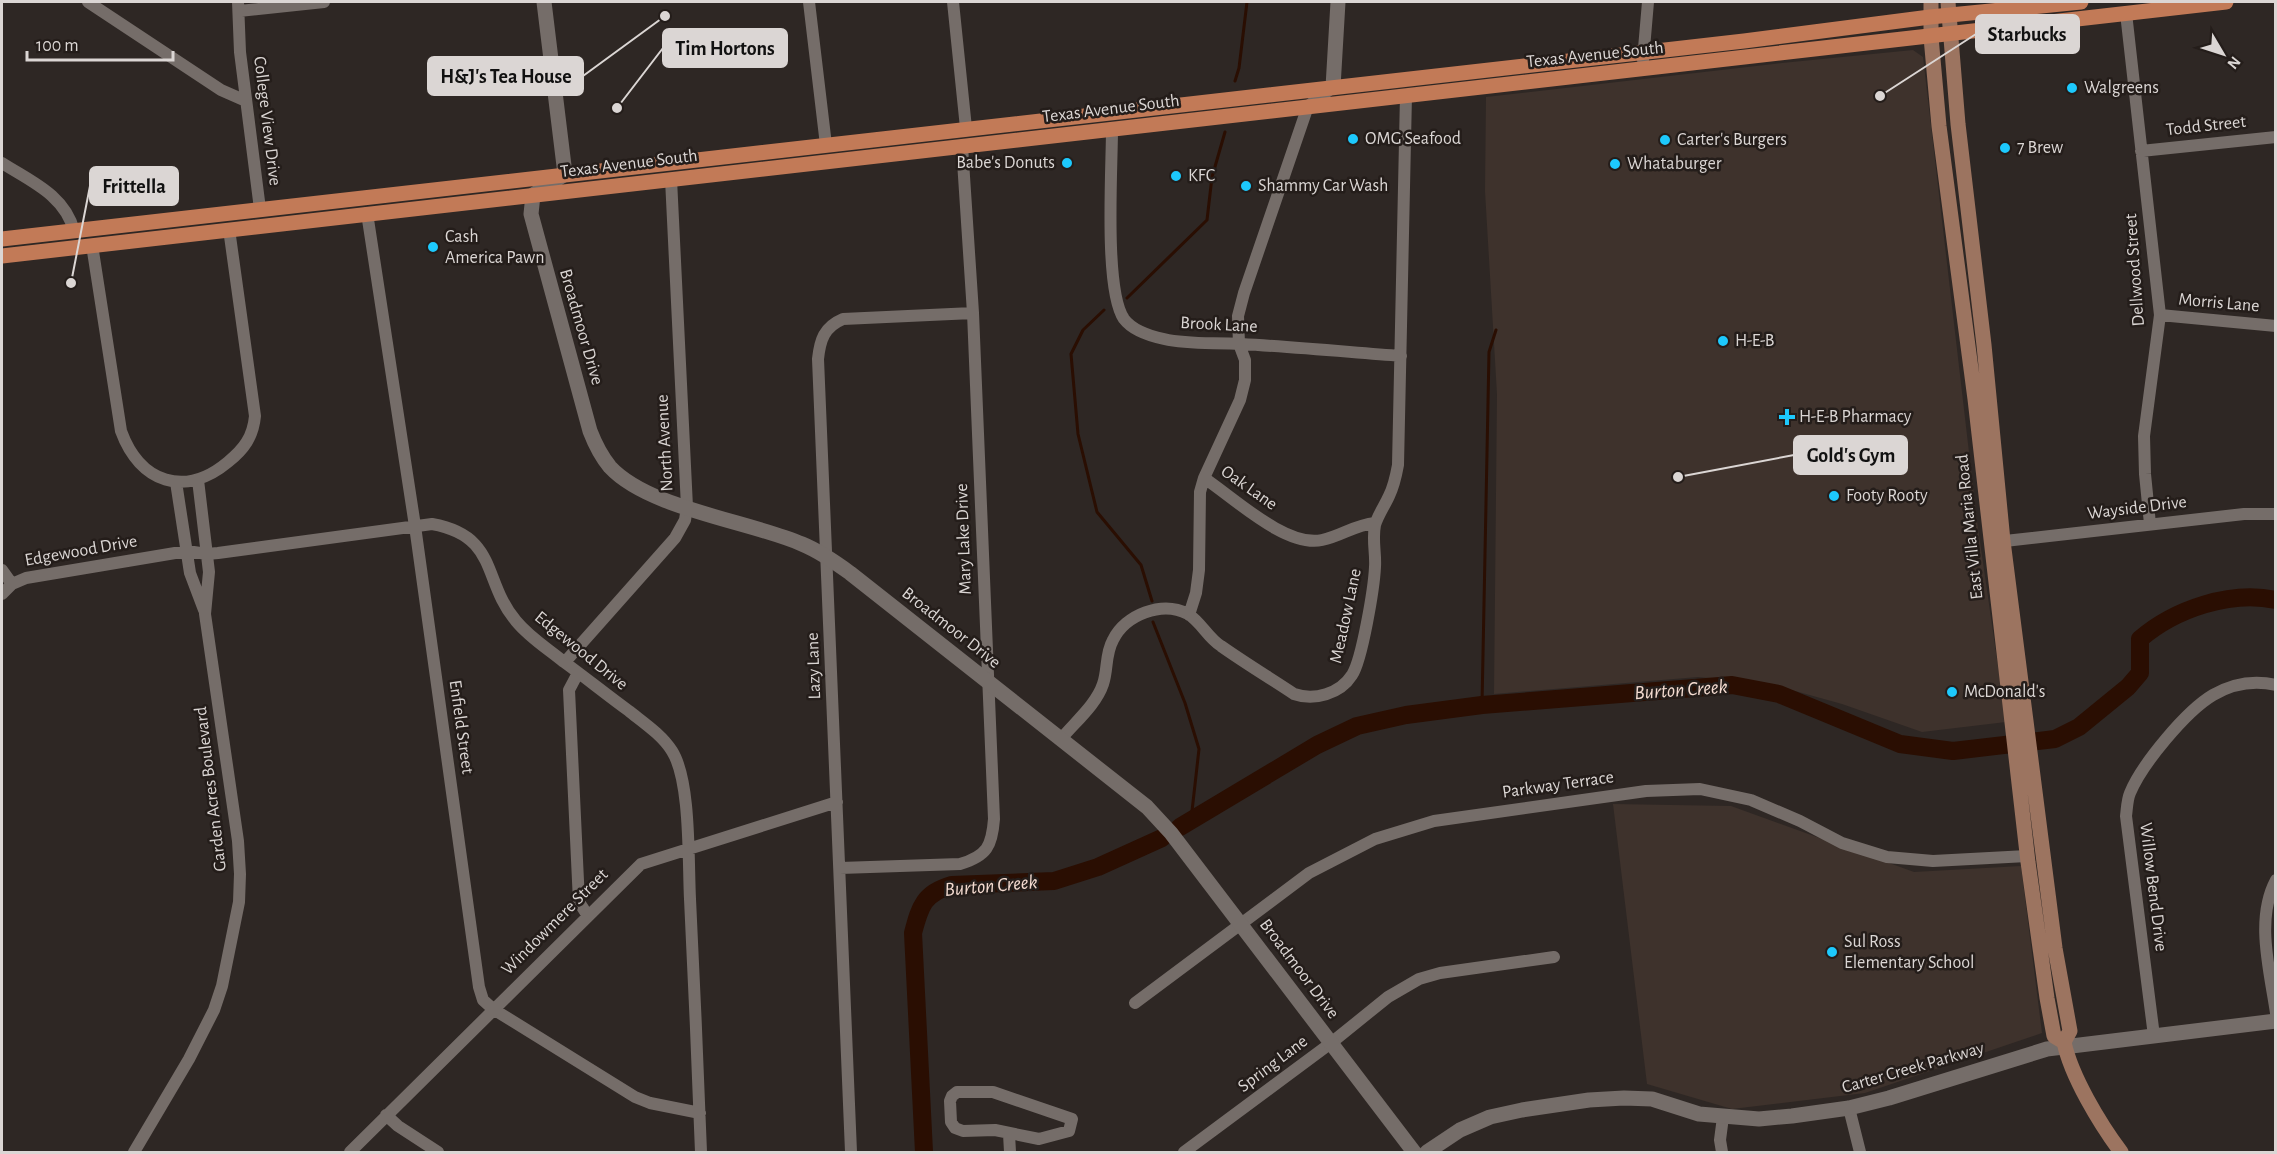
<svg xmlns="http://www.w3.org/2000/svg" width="2277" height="1154" font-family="'Alegreya Sans',sans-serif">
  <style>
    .built { fill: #3e322c }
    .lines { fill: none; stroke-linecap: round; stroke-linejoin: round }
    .stream { stroke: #2a0e02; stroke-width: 3 }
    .river { stroke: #2a0e02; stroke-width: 18 }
    .minor { stroke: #756d69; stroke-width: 12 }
    .tertiary { stroke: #756d69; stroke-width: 15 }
    .secondary { stroke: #9c7460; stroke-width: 15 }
    .primary { stroke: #c27a57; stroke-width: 15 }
    .poi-dot { fill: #1dc9fd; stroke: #241d1a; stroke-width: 2 }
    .labels { text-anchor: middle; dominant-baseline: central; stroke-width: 5; stroke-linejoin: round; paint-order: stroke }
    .street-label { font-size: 18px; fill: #dbd6d4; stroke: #241d1a }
    .poi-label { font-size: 18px; fill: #dbd6d4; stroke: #241d1a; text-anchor: start }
    .water-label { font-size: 20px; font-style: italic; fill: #f5dcd1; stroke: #241d1a }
    .leader { fill: none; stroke: #dbd6d4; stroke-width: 2 }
    .callout-dot { fill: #dbd6d4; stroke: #241d1a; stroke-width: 2 }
    .callout { fill: #dbd6d4; stroke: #dbd6d4; stroke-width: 2 }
    .callout-label { font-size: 20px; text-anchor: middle; font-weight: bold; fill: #111 }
  </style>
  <rect width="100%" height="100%" fill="#2e2724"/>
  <path class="built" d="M1913 50 1923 57 1977 521 2006 722 1922 732 1842 704 1766 683 1698 677 1494 694 1497 394 1485 191 1486 97 1782 63Z
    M1613 804 1731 806 1914 872 2021 866 2042 1033 1865 1093 1732 1109 1647 1084Z"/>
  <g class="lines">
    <path class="stream" d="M1235 81 1239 68 1247 2
      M1127 298 1207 220 1212 177 1225 132
      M1104 310 1083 330 1071 354 1078 434 1097 512 1141 565 1152 601
      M1153 622 1185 703 1199 749 1191 820
      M1482 705 1489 352 1496 330"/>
    <path class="river" d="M1180 827 1317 745 1357 726 1406 715 1482 705 1732 685 1779 694 1900 744 1953 751 2055 739 2079 727 2128 687 2140 673V639C2175 609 2231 590 2276 600
      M924 1152 913 933C920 906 924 893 952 885L1054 881 1098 867 1162 838"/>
    <path class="minor" d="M88 2 221 90 246 101
      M238 2 240 52 260 209
      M809 2 826 145
      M953 2 966 128
      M239 11 324 2
      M2126 13 2160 315 2144 436 2145 474 2150 524
      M1643 60 1648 2
      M1112 129C1112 169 1104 290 1124 319 1133 331 1150 336 1164 339 1190 345 1215 342 1241 344 1295 347 1348 352 1401 356
      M2141 151 2276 137
      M2 163C30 181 65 195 74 231
      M367 213 415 526 479 987 483 1000 493 1009 635 1097 650 1103 700 1113
      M92 245 121 431C140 483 185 498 228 462 244 449 253 437 255 416L229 229
      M2160 315 2276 326
      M1204 478C1233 497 1286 548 1322 540 1342 536 1354 525 1375 523
      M176 482 190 573 204 610
      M1996 542 2244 514H2276
      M2 570 12 584
      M2 594 12 584 26 578 187 551 207 554 218 553 432 524C499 536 482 581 516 621 530 638 547 648 564 662 586 678 607 695 629 711 644 723 662 735 672 751 691 781 688 861 690 899 694 983 698 1068 701 1152
      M1189 615 1196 593 1199 570 1200 492 1204 478 1240 400 1245 380V360L1239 344 1238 316 1244 293 1308 106 1332 88
      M565 662 675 538 685 520 687 507 671 179
      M578 673 569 690 579 902 588 916
      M1061 739C1075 722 1096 705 1103 684 1108 670 1105 654 1113 640 1125 615 1162 600 1188 614 1201 622 1208 638 1221 646 1245 663 1270 678 1294 694 1314 701 1340 694 1352 675 1362 660 1374 588 1375 567 1376 553 1372 540 1375 525 1378 515 1385 505 1389 496 1394 486 1396 476 1398 465L1406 95
      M840 868 960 864C987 856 992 846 994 819L973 313 962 146
      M2276 880C2255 919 2270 971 2276 1013
      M1135 1003 1309 873 1375 839 1434 821 1646 791 1700 789 1751 800 1800 821 1842 843 1887 857 1933 861 2027 856
      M2154 1036 2126 816C2127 809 2127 800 2130 793 2142 764 2186 711 2213 695 2232 684 2254 680 2276 685
      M957 1092H993L1072 1119 1069 1131 1039 1139 995 1130 963 1131 955 1128 951 1122 950 1101 952 1096Z
      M1849 1108 1860 1152
      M386 1115 398 1126 438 1152
      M1009 1134 1010 1152
      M134 1152 189 1059 214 1010 222 986 239 902 240 874 238 841 205 614 209 572 198 480
      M350 1152 641 864 837 802
      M851 1152 818 359C820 340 824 327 843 319L973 313
      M1184 1152 1331 1043 1388 997 1419 979 1440 973 1554 957
      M1722 1152 1720 1140 1723 1117"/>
    <path class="tertiary" d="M544 2 565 174 533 195 531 214 590 431C595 444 601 456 610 467 649 509 749 521 802 544 819 551 835 562 850 573L1147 807 1171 833 1414 1152
      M1333 87 1338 2
      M1427 1152 1460 1130 1490 1117 1522 1110 1589 1100 1624 1098 1652 1099 1699 1114 1759 1119 1792 1116 1849 1108 1889 1098 2047 1049 2276 1021"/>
    <path class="secondary" d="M1931 2V37L1939 126 1975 399 2028 862 2047 998 2054 1036 2064 1042C2071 1076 2100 1124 2121 1152
      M1948 2 1958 124 1984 345 2003 541 2055 948 2070 1031 2064 1042"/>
    <path class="primary" d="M2 239 1744 41 1930 17 2081 2
      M2 256 2226 2"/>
  </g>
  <g class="poi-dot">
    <circle cx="2072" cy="88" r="6"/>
    <circle cx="1353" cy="139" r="6"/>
    <circle cx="1665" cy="140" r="6"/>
    <circle cx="2005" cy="148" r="6"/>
    <circle cx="1067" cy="163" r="6"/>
    <circle cx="1615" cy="164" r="6"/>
    <circle cx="1176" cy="176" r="6"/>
    <circle cx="1246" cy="186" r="6"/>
    <circle cx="433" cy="247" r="6"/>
    <circle cx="1723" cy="341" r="6"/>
    <path d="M1784 408h6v6h6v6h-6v6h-6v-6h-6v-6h6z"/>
    <circle cx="1834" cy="496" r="6"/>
    <circle cx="1952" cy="692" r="6"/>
    <circle cx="1832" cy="952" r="6"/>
  </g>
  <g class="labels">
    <g class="street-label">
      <text transform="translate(1595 55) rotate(-6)">Texas Avenue South</text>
      <text transform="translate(1111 109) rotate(-7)">Texas Avenue South</text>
      <text transform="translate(267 121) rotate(83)">College View Drive</text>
      <text transform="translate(2206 126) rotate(-6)">Todd Street</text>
      <text transform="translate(629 164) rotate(-7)">Texas Avenue South</text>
      <text transform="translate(2135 270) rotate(-94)">Dellwood Street</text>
      <text transform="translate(2219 303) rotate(5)">Morris Lane</text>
      <text transform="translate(1219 325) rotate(3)">Brook Lane</text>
      <text transform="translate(581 327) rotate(74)">Broadmoor Drive</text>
      <text transform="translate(665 443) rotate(-93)">North Avenue</text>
      <text transform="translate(1249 488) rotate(35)">Oak Lane</text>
      <text transform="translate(2137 508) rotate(-7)">Wayside Drive</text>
      <text transform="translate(1970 527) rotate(-96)">East Villa Maria Road</text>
      <text transform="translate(964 539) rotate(-92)">Mary Lake Drive</text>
      <text transform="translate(81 551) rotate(-10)">Edgewood Drive</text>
      <text transform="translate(1346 616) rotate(-78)">Meadow Lane</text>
      <text transform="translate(951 628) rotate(38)">Broadmoor Drive</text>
      <text transform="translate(581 651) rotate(39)">Edgewood Drive</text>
      <text transform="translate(814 666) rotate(-92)">Lazy Lane</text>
      <text transform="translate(461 727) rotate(82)">Enfield Street</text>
      <text transform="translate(1558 785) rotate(-8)">Parkway Terrace</text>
      <text transform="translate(211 789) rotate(-97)">Garden Acres Boulevard</text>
      <text transform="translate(2153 887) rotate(83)">Willow Bend Drive</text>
      <text transform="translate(555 922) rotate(-45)">Windowmere Street</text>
      <text transform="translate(1299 969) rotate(53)">Broadmoor Drive</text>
      <text transform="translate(1273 1064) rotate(-37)">Spring Lane</text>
      <text transform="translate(1913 1068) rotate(-16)">Carter Creek Parkway</text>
    </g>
    <g class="poi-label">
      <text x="2084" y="88">Walgreens</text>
      <text x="1365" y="139">OMG Seafood</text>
      <text x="1677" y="140">Carter's Burgers</text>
      <text x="2017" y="148">7 Brew</text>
      <text x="1055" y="163" text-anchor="end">Babe's Donuts</text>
      <text x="1627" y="164">Whataburger</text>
      <text x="1188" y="176">KFC</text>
      <text x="1258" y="186">Shammy Car Wash</text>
      <text x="445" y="237">Cash<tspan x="445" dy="21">America Pawn</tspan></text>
      <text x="1735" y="341">H-E-B</text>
      <text x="1799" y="417">H-E-B Pharmacy</text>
      <text x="1846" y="496">Footy Rooty</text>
      <text x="1964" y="692">McDonald's</text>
      <text x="1844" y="942">Sul Ross<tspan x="1844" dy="21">Elementary School</tspan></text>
    </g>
    <g class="water-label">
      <text transform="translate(1681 690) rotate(-4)">Burton Creek</text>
      <text transform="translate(991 886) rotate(-5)">Burton Creek</text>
    </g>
  </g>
  <path class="leader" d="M1880 96L1976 34M617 108L663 48M665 16L583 76M71 283L90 186M1678 477L1794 455"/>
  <g class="callout-dot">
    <circle cx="1880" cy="96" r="6"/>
    <circle cx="617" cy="108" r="6"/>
    <circle cx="665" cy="16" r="6"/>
    <circle cx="71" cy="283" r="6"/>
    <circle cx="1678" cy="477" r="6"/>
  </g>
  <g class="callout">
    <rect x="1976" y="15" width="103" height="38" rx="6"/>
    <rect x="663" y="29" width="124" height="38" rx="6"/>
    <rect x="428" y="57" width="155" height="38" rx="6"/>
    <rect x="90" y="167" width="88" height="38" rx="6"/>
    <rect x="1794" y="436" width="113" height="38" rx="6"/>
  </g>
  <g class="callout-label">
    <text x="2027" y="41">Starbucks</text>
    <text x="725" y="55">Tim Hortons</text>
    <text x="506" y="83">H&amp;J's Tea House</text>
    <text x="134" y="193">Frittella</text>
    <text x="1851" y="462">Gold's Gym</text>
  </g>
  <rect width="2277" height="1154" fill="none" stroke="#dbd6d4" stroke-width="6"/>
  <g transform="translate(2223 54) rotate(129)" stroke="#241d1a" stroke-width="4.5" paint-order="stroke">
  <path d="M0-4.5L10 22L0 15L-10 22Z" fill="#dbd6d4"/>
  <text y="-9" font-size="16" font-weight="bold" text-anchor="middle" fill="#dbd6d4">N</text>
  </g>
  <path d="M27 51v9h146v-9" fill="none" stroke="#dbd6d4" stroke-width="3"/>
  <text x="36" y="51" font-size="18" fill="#dbd6d4" stroke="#241d1a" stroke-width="4.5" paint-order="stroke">100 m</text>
</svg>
